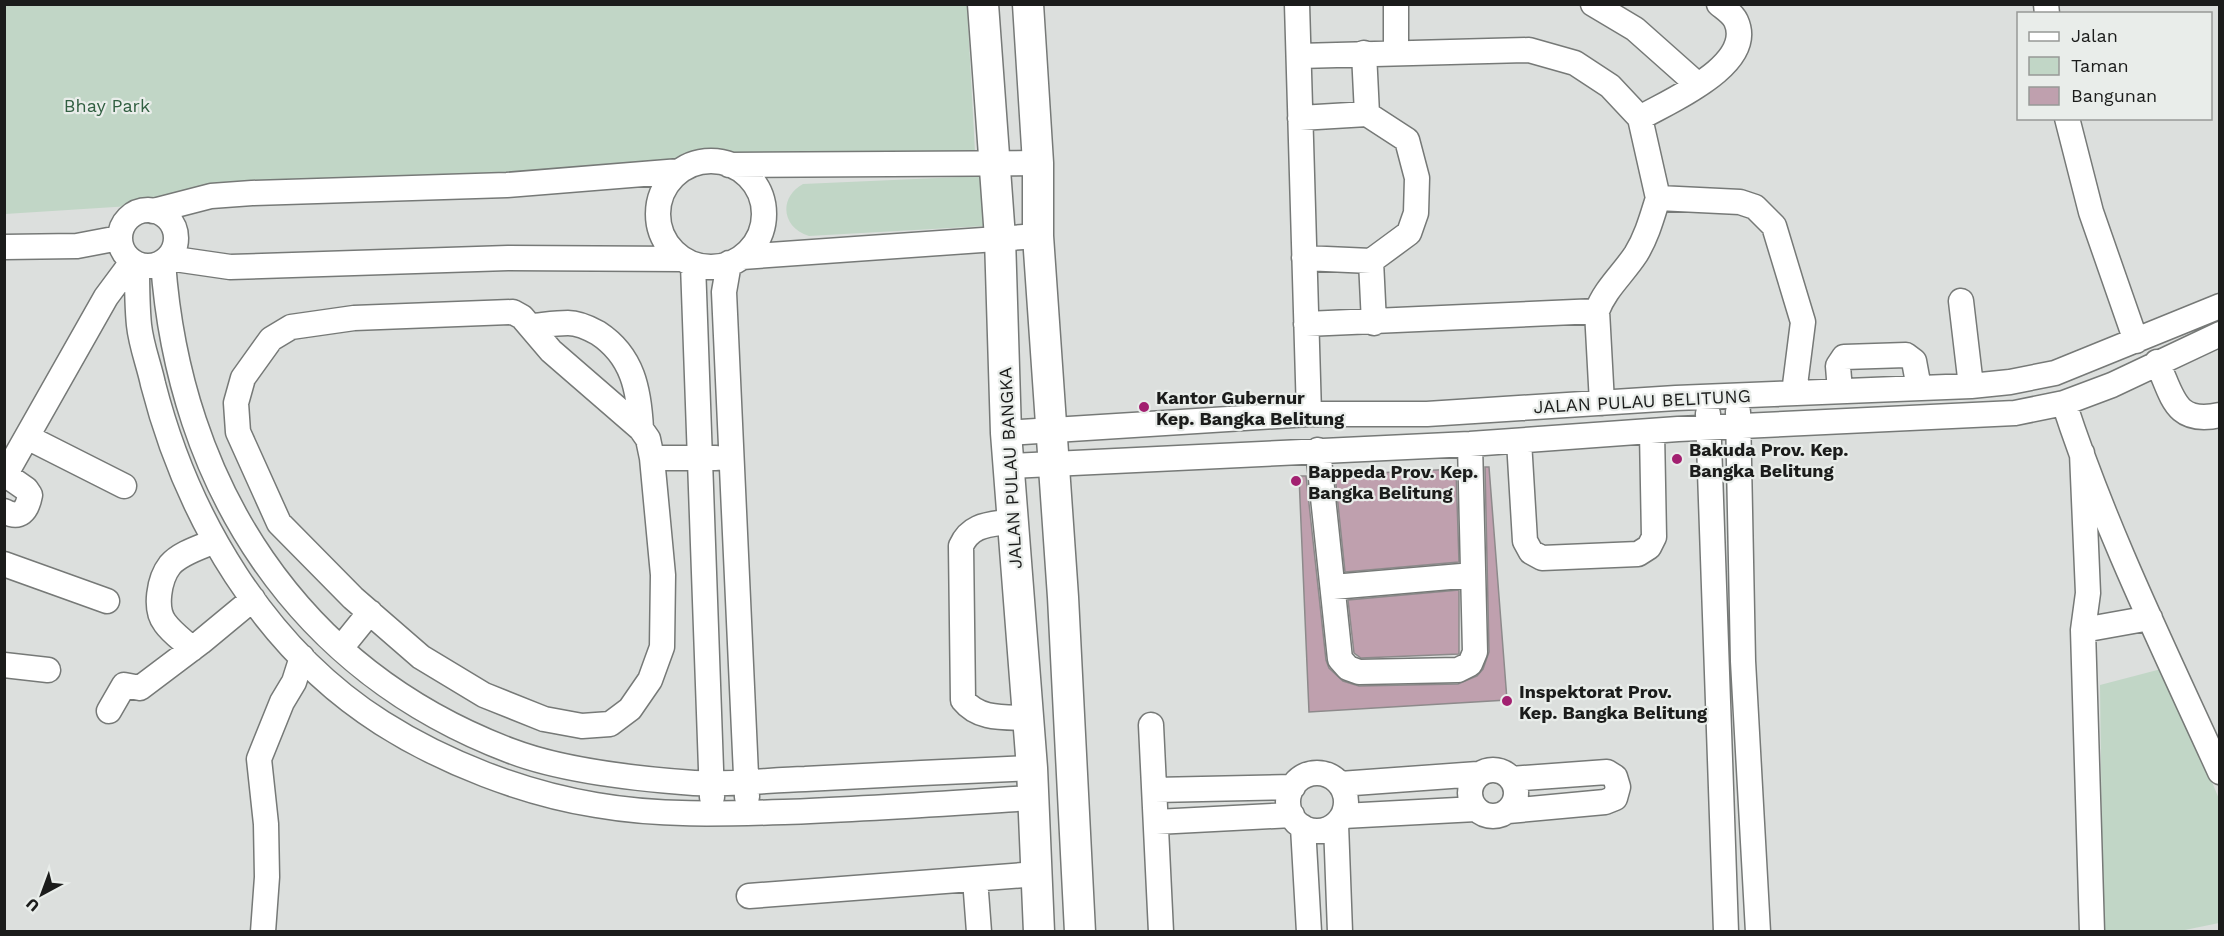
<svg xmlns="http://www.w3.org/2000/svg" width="2224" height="936" font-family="'Work Sans',sans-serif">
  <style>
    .green { fill: #c1d6c6 }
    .building { fill: #bfa0ae; stroke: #8d8a8b; stroke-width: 1.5 }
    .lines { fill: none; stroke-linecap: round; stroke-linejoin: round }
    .minor-casing { stroke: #767977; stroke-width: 27 }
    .major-casing { stroke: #767977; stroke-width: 33 }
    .minor { stroke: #fff; stroke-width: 24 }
    .major { stroke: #fff; stroke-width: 30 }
    .poi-dot { fill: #a22070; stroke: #e9edea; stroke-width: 2 }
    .labels { text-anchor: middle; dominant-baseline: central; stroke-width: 4.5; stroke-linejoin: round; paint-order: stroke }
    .park-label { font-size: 18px; fill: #315f41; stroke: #e9edea }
    .poi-label { font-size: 18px; font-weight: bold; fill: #1b1c1b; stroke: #e9edea; text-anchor: start }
    .street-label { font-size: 18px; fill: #1b1c1b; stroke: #e9edea }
  </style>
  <rect width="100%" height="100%" fill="#dcdfdd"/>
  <path class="green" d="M5 5H967L975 152 5 214Z
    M983 176 985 226 809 236C782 228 778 198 803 184Z
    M2165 668 2219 799V923L2180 931H2103L2100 685Z"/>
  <path class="building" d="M1485 467H1489L1507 700 1309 712 1299 476H1306L1326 660 1329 668 1343 681 1359 686 1458 684 1477 676 1483 669 1489 652Z
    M1456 469 1459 562 1345 572 1335 475Z
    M1459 590V654L1361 658 1354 653 1348 600Z"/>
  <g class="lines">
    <defs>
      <path id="minor" d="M1297 4 1309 414
        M1593 4 1635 29 1698 85
        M2046 4 2047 14
        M1396 52V4
        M1364 53 1367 114
        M1299 56 1529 50 1575 63 1610 86 1640 118 1658 198 1740 202 1755 207 1774 226 1803 322 1794 393
        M1300 118 1367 114 1407 140 1417 178 1416 213 1409 233 1371 261 1304 258
        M1640 118C1669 101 1756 65 1736 21 1733 14 1725 9 1719 4
        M2067 118 2091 212 2136 341
        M658 214a53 53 0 1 1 106 0a53 53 0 1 1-106 0Z
        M729 165 1038 163
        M120 238a28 28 0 1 1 56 0a28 28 0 1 1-56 0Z
        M153 211 211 196 252 193 507 185 680 171
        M4 247 77 246 119 238
        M742 257 1038 236
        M168 258 230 267 508 258 683 259
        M1371 261 1374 323
        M163 262C179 485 297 670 511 751 563 771 638 779 694 783 730 785 769 780 805 779 881 775 956 771 1032 768
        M729 263 724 292 747 797
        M693 264 712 797
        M137 265C137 285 137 305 139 325 141 345 149 365 153 384 187 517 264 648 382 723 445 763 523 793 596 805 659 816 721 814 784 812 867 809 950 803 1032 798
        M1961 301 1971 386
        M513 312 522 317 551 351 641 429 648 439 652 458 663 575 662 647 650 680 630 709 610 724 582 726 544 719 484 695 421 657 353 598 279 523 238 432 236 403 243 378 271 339 291 327 354 318Z
        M1306 324 1597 311
        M531 326C543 325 556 323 568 323 579 323 589 328 598 333 633 356 639 390 641 429
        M2157 362C2173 396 2174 425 2220 415
        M1840 391 1838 366 1844 357 1906 355 1914 361 1919 388
        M1602 403 1597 311C1605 289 1623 274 1636 254 1647 236 1652 217 1658 198
        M2064 403C2105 529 2165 651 2220 772
        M1738 412 1743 661 1758 932
        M1708 414 1726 932
        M1006 433 1309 414H1427L1676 398 1971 386 2010 382 2055 373 2220 306
        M27 437 124 486
        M1519 441 1525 541 1531 552 1542 558 1638 554 1649 547 1654 537 1652 432
        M1318 450 1340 659 1348 668 1359 672 1458 670 1470 664 1475 652 1470 444
        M2082 453 2088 593 2083 630 2092 932
        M652 458H716
        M1009 466 1470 444 1678 429 2015 413 2064 403 2112 385 2220 334
        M4 477 106 297 132 262
        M4 511C20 520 27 511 30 495L26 489 6 475
        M1013 521C991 525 971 523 961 546L963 700C979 720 1004 717 1028 718
        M4 564 107 601
        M1333 587 1473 575
        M2083 630 2150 618
        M341 648 370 612
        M192 649C184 641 172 633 165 623 154 609 159 579 170 565 180 553 201 547 215 541
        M4 665 48 670
        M109 711 124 685 140 688 201 642 253 599
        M1151 725 1161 932
        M1470 793a23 23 0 1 1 46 0a23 23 0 1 1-46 0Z
        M1288 802a29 29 0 1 1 58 0a29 29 0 1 1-58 0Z
        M1340 784 1478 774
        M1155 790 1293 787
        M1508 811 1605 802 1615 798 1618 787 1615 777 1607 772 1511 779
        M1343 816 1476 809
        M1156 822 1292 815
        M1336 824 1340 932
        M1303 827 1309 932
        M975 879 979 932
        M749 896 1037 874
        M263 932 267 877 266 824 259 759 282 702 294 682 302 657"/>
      <path id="major" d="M983 4 1000 238 1006 433 1032 768 1039 932
        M1028 4 1038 163V236L1063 597 1080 932"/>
    </defs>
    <use href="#minor" class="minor-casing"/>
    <use href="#major" class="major-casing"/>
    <use href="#minor" class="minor"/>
    <use href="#major" class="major"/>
  </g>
  <g class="poi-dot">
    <circle cx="1144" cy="407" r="6"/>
    <circle cx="1677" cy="459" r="6"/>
    <circle cx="1296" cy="481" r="6"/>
    <circle cx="1507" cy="701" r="6"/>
  </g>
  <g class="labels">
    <g class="park-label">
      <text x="107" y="105">Bhay Park</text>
    </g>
    <g class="poi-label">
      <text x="1156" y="397">Kantor Gubernur<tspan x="1156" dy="21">Kep. Bangka Belitung</tspan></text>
      <text x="1689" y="449">Bakuda Prov. Kep.<tspan x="1689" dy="21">Bangka Belitung</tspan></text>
      <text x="1308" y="471">Bappeda Prov. Kep.<tspan x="1308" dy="21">Bangka Belitung</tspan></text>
      <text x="1519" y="691">Inspektorat Prov.<tspan x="1519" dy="21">Kep. Bangka Belitung</tspan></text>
    </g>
    <g class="street-label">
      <text transform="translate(1642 401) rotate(-3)">JALAN PULAU BELITUNG</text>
      <text transform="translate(1010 468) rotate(-93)">JALAN PULAU BANGKA</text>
    </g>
  </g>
  <rect width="2224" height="936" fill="none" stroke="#1b1c1b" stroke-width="12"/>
  <rect x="2017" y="12" width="195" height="108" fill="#e9edea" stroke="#979997" stroke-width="1.5"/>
  <rect x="2029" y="32" width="30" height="9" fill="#ffffff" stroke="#979997" stroke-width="1.5"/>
  <text x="2071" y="42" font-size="18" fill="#1b1c1b">Jalan</text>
  <rect x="2029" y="57" width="30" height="18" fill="#c1d6c6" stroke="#979997" stroke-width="1.5"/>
  <text x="2071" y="72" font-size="18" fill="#1b1c1b">Taman</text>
  <rect x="2029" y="87" width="30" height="18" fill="#bfa0ae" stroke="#979997" stroke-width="1.5"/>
  <text x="2071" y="102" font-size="18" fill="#1b1c1b">Bangunan</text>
  <g transform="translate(42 894) rotate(221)" stroke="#e9edea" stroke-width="4.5" paint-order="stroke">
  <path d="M0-4.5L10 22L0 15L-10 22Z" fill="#1b1c1b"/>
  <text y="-9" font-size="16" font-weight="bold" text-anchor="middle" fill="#1b1c1b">U</text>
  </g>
</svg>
